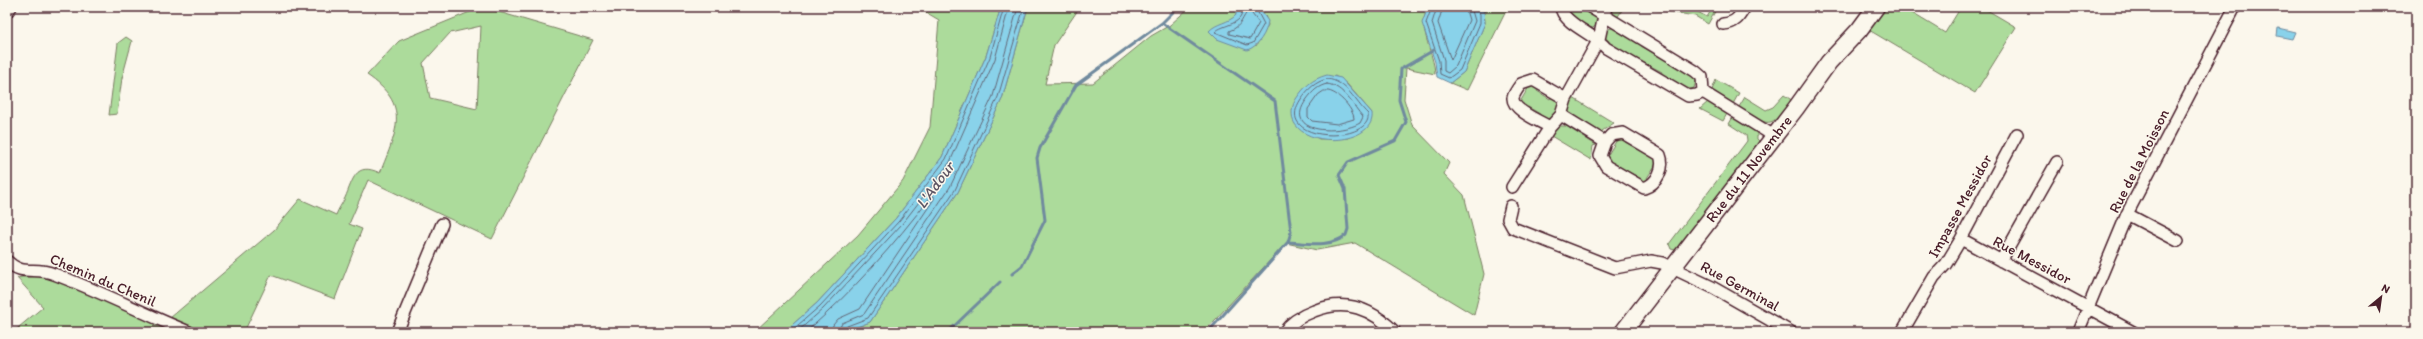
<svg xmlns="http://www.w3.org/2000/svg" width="2423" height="339" font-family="Itim,sans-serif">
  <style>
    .green { fill: #acdb9b; stroke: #7b7d63; fill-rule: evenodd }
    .water { fill: #89d2ea; stroke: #708a9e }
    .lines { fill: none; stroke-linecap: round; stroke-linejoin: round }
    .shore { stroke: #636777; stroke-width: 1 }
    .stream { stroke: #708a9e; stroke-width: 3 }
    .street-casing { stroke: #4a1f2b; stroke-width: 14 }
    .secondary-casing { stroke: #4a1f2b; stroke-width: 19 }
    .street { stroke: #fbf7ec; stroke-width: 11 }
    .secondary { stroke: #fbf7ec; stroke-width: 16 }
    .labels { text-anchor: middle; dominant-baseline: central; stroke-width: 3; stroke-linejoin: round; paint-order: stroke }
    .street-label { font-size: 15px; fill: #4a1f2b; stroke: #fbf7ec }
    .water-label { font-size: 16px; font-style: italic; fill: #5d5564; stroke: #fbf7ec }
  </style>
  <rect width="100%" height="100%" fill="#fbf7ec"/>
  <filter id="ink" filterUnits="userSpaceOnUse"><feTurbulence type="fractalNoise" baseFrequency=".025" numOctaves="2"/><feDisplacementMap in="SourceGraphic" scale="8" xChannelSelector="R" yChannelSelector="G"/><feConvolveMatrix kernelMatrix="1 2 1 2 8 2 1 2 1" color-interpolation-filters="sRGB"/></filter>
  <g filter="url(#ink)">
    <path class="green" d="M482 7 593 40 492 239 368 180 349 224 362 229 335 299 271 275 244 332H13L43 307 17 278 38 274 170 318 274 230 300 199 336 215C338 209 342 204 345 198 353 180 355 161 380 173 397 130 411 105 367 75L399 41ZM481 26 477 109 430 98 423 63 450 33Z
      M917 7H1001L986 56 942 157 896 218 817 303 784 332H754L858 235 903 181 930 127 939 20Z
      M1028 7H1080L1054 45 1045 84 1093 83 1151 36 1170 25 1190 7H1236V15L1231 21 1256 46 1268 25 1265 15 1258 7H1431C1413 18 1435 55 1435 74L1406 68 1404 99 1412 125 1449 163 1444 174 1464 195 1484 274 1474 315 1355 243 1317 250 1286 243 1204 332H844L870 322 958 192 1002 99ZM1335 76 1347 84 1372 113 1348 138 1319 139 1295 124 1292 108 1304 89Z
      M1478 7H1508L1467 90 1450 83 1464 72 1485 23 1484 11Z
      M1570 7H1585L1599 17 1598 24 1593 28 1586 27 1569 14Z
      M1610 7H1624L1617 18 1610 11Z
      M1640 7H1695L1694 10 1707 17 1712 9 1717 8 1708 24 1695 16Z
      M1884 7H1902L1945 33 1961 7H1982L2016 27 1975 93 1869 30Z
      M1617 26 1643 42 1641 46 1697 78 1694 88 1685 91 1660 76 1662 72 1606 43 1604 34 1606 30Z
      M126 37 132 41 122 78 117 114 109 115 118 43Z
      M1716 80 1739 93 1733 104 1712 90Z
      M1530 85 1539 87 1537 91 1550 99 1552 95 1557 99 1559 110C1552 119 1549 121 1538 118L1540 114 1528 107 1526 110 1520 102Z
      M1784 95 1793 101C1769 130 1769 127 1739 107L1745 97 1766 110 1773 107Z
      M1573 98 1614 123 1602 131 1604 134H1603L1569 113V105Z
      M1709 101 1728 112 1723 121 1700 109Z
      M1733 117 1757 131V139L1762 144 1679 251 1671 249 1669 244 1747 141 1746 135 1729 124Z
      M1559 126H1566L1596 145 1593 146 1591 160 1551 136 1554 128Z
      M1618 138H1627L1625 142 1652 157 1654 154 1659 165 1656 164 1647 178 1650 181 1648 183 1637 181 1638 177 1613 163 1611 165 1606 158Z"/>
    <path class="water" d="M1001 7H1028L1002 99 958 192 870 322 844 332H784L817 303 896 218 942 157 986 56Z
      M1236 7H1258L1268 21C1267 32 1258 47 1247 50L1217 39 1209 31C1216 23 1229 23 1236 15Z
      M1431 7H1478L1484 11 1485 23 1464 72 1450 83 1437 77 1435 62 1422 23 1427 10Z
      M2278 28 2295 32 2292 39 2277 36Z
      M1327 75 1341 78 1372 113C1376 144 1304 150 1293 120 1291 112 1292 106 1296 99 1304 87 1312 79 1327 75Z"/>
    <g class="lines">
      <path class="shore" d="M1241 7C1247 25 1222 24 1215 32L1247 45 1253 43 1264 24 1255 7
        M1432 7 1426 23 1439 61 1440 74 1449 78 1460 70 1480 23V14L1476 7
        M1437 7 1432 23 1444 60V71L1448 73 1456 66 1475 21 1471 7
        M1443 7 1438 23 1451 60 1469 20 1465 7
        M1249 10 1259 23 1250 39 1229 34V31C1243 26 1241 18 1249 10Z
        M1327 79C1347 81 1355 102 1368 114 1373 144 1271 144 1301 99 1308 89 1315 82 1327 79Z
        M1327 84C1344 86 1353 106 1363 117L1360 123C1340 135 1281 134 1307 99 1313 91 1318 86 1327 84Z
        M1324 91C1335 88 1354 109 1354 119L1337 124 1312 121 1308 117V109L1318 95Z
        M790 332 820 306 899 221 946 159 990 57 1004 7
        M797 332 823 309 902 224 950 162 995 59 1009 7
        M806 332C852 292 894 245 931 196H934V199L860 309 838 319 833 325 832 332
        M838 332 842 323 864 314 950 187 993 96 1018 7
        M843 332 847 326 868 318 955 190 998 97 1024 7"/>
      <path class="stream" d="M1162 23 1275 101 1291 232 1288 242 1208 332
        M1288 242C1307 243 1331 248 1346 235L1348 229 1345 189 1339 175 1348 162 1395 141 1406 122 1399 100 1401 69 1434 50
        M1012 274 1022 266 1045 220 1037 158 1040 148 1076 85 1162 23 1178 7
        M165 332 166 331
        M948 332 1000 282"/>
      <defs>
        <path id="street" d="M1565 7 1562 11C1567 25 1596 35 1606 48L1688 96 1697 95 1703 92
          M1590 7 1695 71 1702 77 1703 92
          M7 12 11 7
          M1723 24C1736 23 1739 17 1745 7
          M1703 92 1774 136
          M1561 115 1605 142 1611 135 1623 133 1660 155C1665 168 1657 184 1644 188L1606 166 1600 156 1605 142
          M1550 127C1541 122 1512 110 1513 98 1514 93 1518 88 1521 84L1533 80 1566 99
          M1512 187 1550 127 1561 115 1566 99 1599 39 1606 7
          M1511 206 1508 219 1513 228 1615 268 1651 261 1662 263 1712 287 1791 332
          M2127 214 2178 241
          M1961 239 2133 332
          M7 261C23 277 34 266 54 274 100 291 144 314 189 332
          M2001 261 2057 162
          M397 332 442 224
          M1284 332C1291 322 1303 315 1314 311 1346 298 1372 309 1395 332
          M1902 332 1934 277 1946 264 1961 239 2017 134
          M2078 332 2127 214 2235 7"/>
        <g id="secondary">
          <path id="s1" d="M1623 332 1796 108 1829 62 1859 30 1876 7"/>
        </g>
      </defs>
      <use href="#street" class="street-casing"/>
      <use href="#secondary" class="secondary-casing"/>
      <use href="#street" class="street"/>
      <use href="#secondary" class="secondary"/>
    </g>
  </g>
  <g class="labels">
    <g class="street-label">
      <text transform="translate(2139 161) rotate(-63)">Rue de la Moisson</text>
      <text stroke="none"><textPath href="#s1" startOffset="206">Rue du 11 Novembre</textPath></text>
      <text transform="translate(1960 206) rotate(-61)">Impasse Messidor</text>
      <text transform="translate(2032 260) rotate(28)">Rue Messidor</text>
      <text transform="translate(103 280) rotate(23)">Chemin du Chenil</text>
      <text transform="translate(1740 286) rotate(29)">Rue Germinal</text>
    </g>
    <g class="water-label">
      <text transform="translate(935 185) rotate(-54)">L'Adour</text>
    </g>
  </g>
  <rect width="2423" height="339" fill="none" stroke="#fbf7ec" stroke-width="24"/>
  <rect x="12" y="12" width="2399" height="315" fill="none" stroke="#4a1f2b" stroke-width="1.5" filter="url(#ink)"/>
  <g transform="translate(2381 297) rotate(29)" stroke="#fbf7ec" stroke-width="3" paint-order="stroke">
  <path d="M0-3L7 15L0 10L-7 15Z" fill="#4a1f2b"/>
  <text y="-6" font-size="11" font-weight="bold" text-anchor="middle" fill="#4a1f2b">N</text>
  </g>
</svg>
